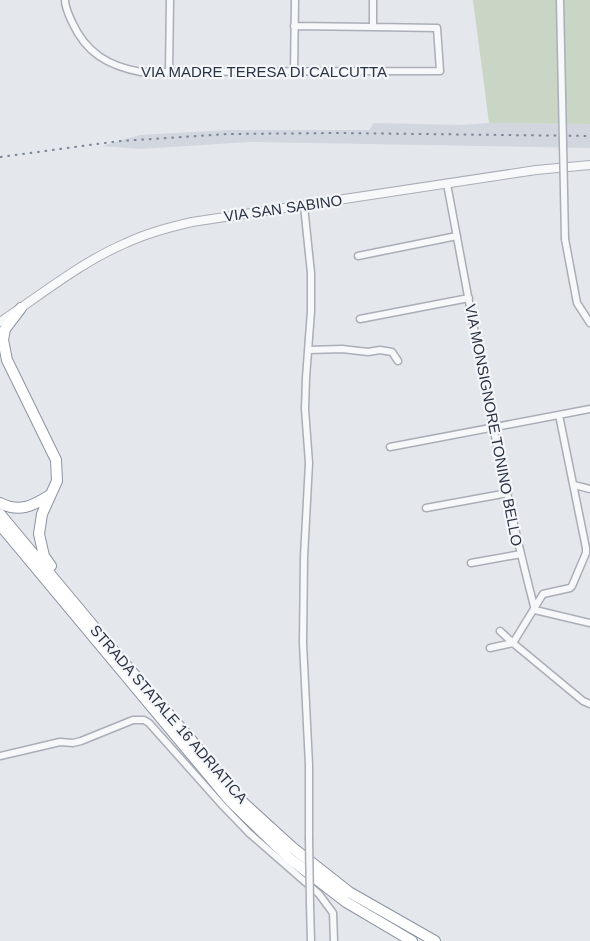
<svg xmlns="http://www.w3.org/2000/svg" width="590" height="941" font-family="Arial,sans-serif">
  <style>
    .built { fill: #d2d6de }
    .green { fill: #c9d6c5 }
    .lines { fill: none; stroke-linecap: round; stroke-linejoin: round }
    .minor-casing { stroke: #a9aeb7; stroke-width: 9 }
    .tertiary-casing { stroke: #a9aeb7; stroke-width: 10 }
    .trunk-casing { stroke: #8b94a3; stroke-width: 12 }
    .minor { stroke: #f7f8fa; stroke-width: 6 }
    .tertiary { stroke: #f7f8fa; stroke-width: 8 }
    .trunk { stroke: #fff; stroke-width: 10 }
    .rail { stroke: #7d8696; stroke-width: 2; stroke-dasharray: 2.5 5; stroke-linecap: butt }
    .minor-bridge-casing { stroke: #a9aeb7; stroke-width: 9; stroke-linecap: butt }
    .minor-bridge { stroke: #f7f8fa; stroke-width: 6 }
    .labels { text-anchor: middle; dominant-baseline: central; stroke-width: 4.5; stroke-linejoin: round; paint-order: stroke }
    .street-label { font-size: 15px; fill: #2b3445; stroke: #f4f6f9 }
  </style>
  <rect width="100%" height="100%" fill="#e4e7ec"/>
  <path class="built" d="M374 123 462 125 489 123 590 124V148L249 142 140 149 102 146 140 135 229 130H369Z"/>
  <path class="green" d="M473 0H590V124L489 123Z"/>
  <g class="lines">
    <defs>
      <path id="minor" d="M65 0C65 8 69 15 72 22 86 53 108 66 141 72L440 71 437 28 373 27
        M294 26 373 27V0
        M169 73 170 0
        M294 73 295 0
        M447 184C474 326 498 469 535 610L590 623
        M304 206 311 273V311L306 378 305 409 309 463 304 557 303 643 309 765V838
        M565 239 577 303 590 323
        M358 256 457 236
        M360 319 469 298
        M308 350 342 349 368 352 380 350 392 352 398 361
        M559 415 586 548V553L572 586 570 588 543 594 513 643 583 701 590 704
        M390 447 590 409
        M574 485 590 489
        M426 508 508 493
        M471 563 521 554
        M490 648 513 643 500 631
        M0 756 60 742 73 743 81 741 133 720H144L149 723 223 806 249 833 319 894 333 913 334 941
        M310 905 311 941"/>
      <path id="tertiary" d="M0 322C41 295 81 262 126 243 147 233 170 227 192 222L536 170 590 165"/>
      <path id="trunk" d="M21 308 5 329 3 340 7 360 56 460 57 481 42 514 39 534 44 556 51 566
        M0 503C19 513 33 506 50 495
        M0 514 120 658 193 742 236 796 293 848 349 892 435 941
        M0 525 231 802 289 858 346 902 412 941"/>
    </defs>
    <use href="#minor" class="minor-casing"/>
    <use href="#tertiary" class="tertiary-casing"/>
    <use href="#trunk" class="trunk-casing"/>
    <use href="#minor" class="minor"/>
    <use href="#tertiary" class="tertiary"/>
    <use href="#trunk" class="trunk"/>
    <path class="rail" d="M0 157 120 141 228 134 336 133 590 136"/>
    <defs>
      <path id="minor-bridge" d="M560 0 565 239
        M309 838 310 905"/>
    </defs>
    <use href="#minor-bridge" class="minor-bridge-casing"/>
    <use href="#minor-bridge" class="minor-bridge"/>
  </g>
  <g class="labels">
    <g class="street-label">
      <text x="264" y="71">VIA MADRE TERESA DI CALCUTTA</text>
      <text transform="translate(283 208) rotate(-8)">VIA SAN SABINO</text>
      <text transform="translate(494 425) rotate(79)">VIA MONSIGNORE TONINO BELLO</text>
      <text transform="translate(169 714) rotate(49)">STRADA STATALE 16 ADRIATICA</text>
    </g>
  </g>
</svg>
